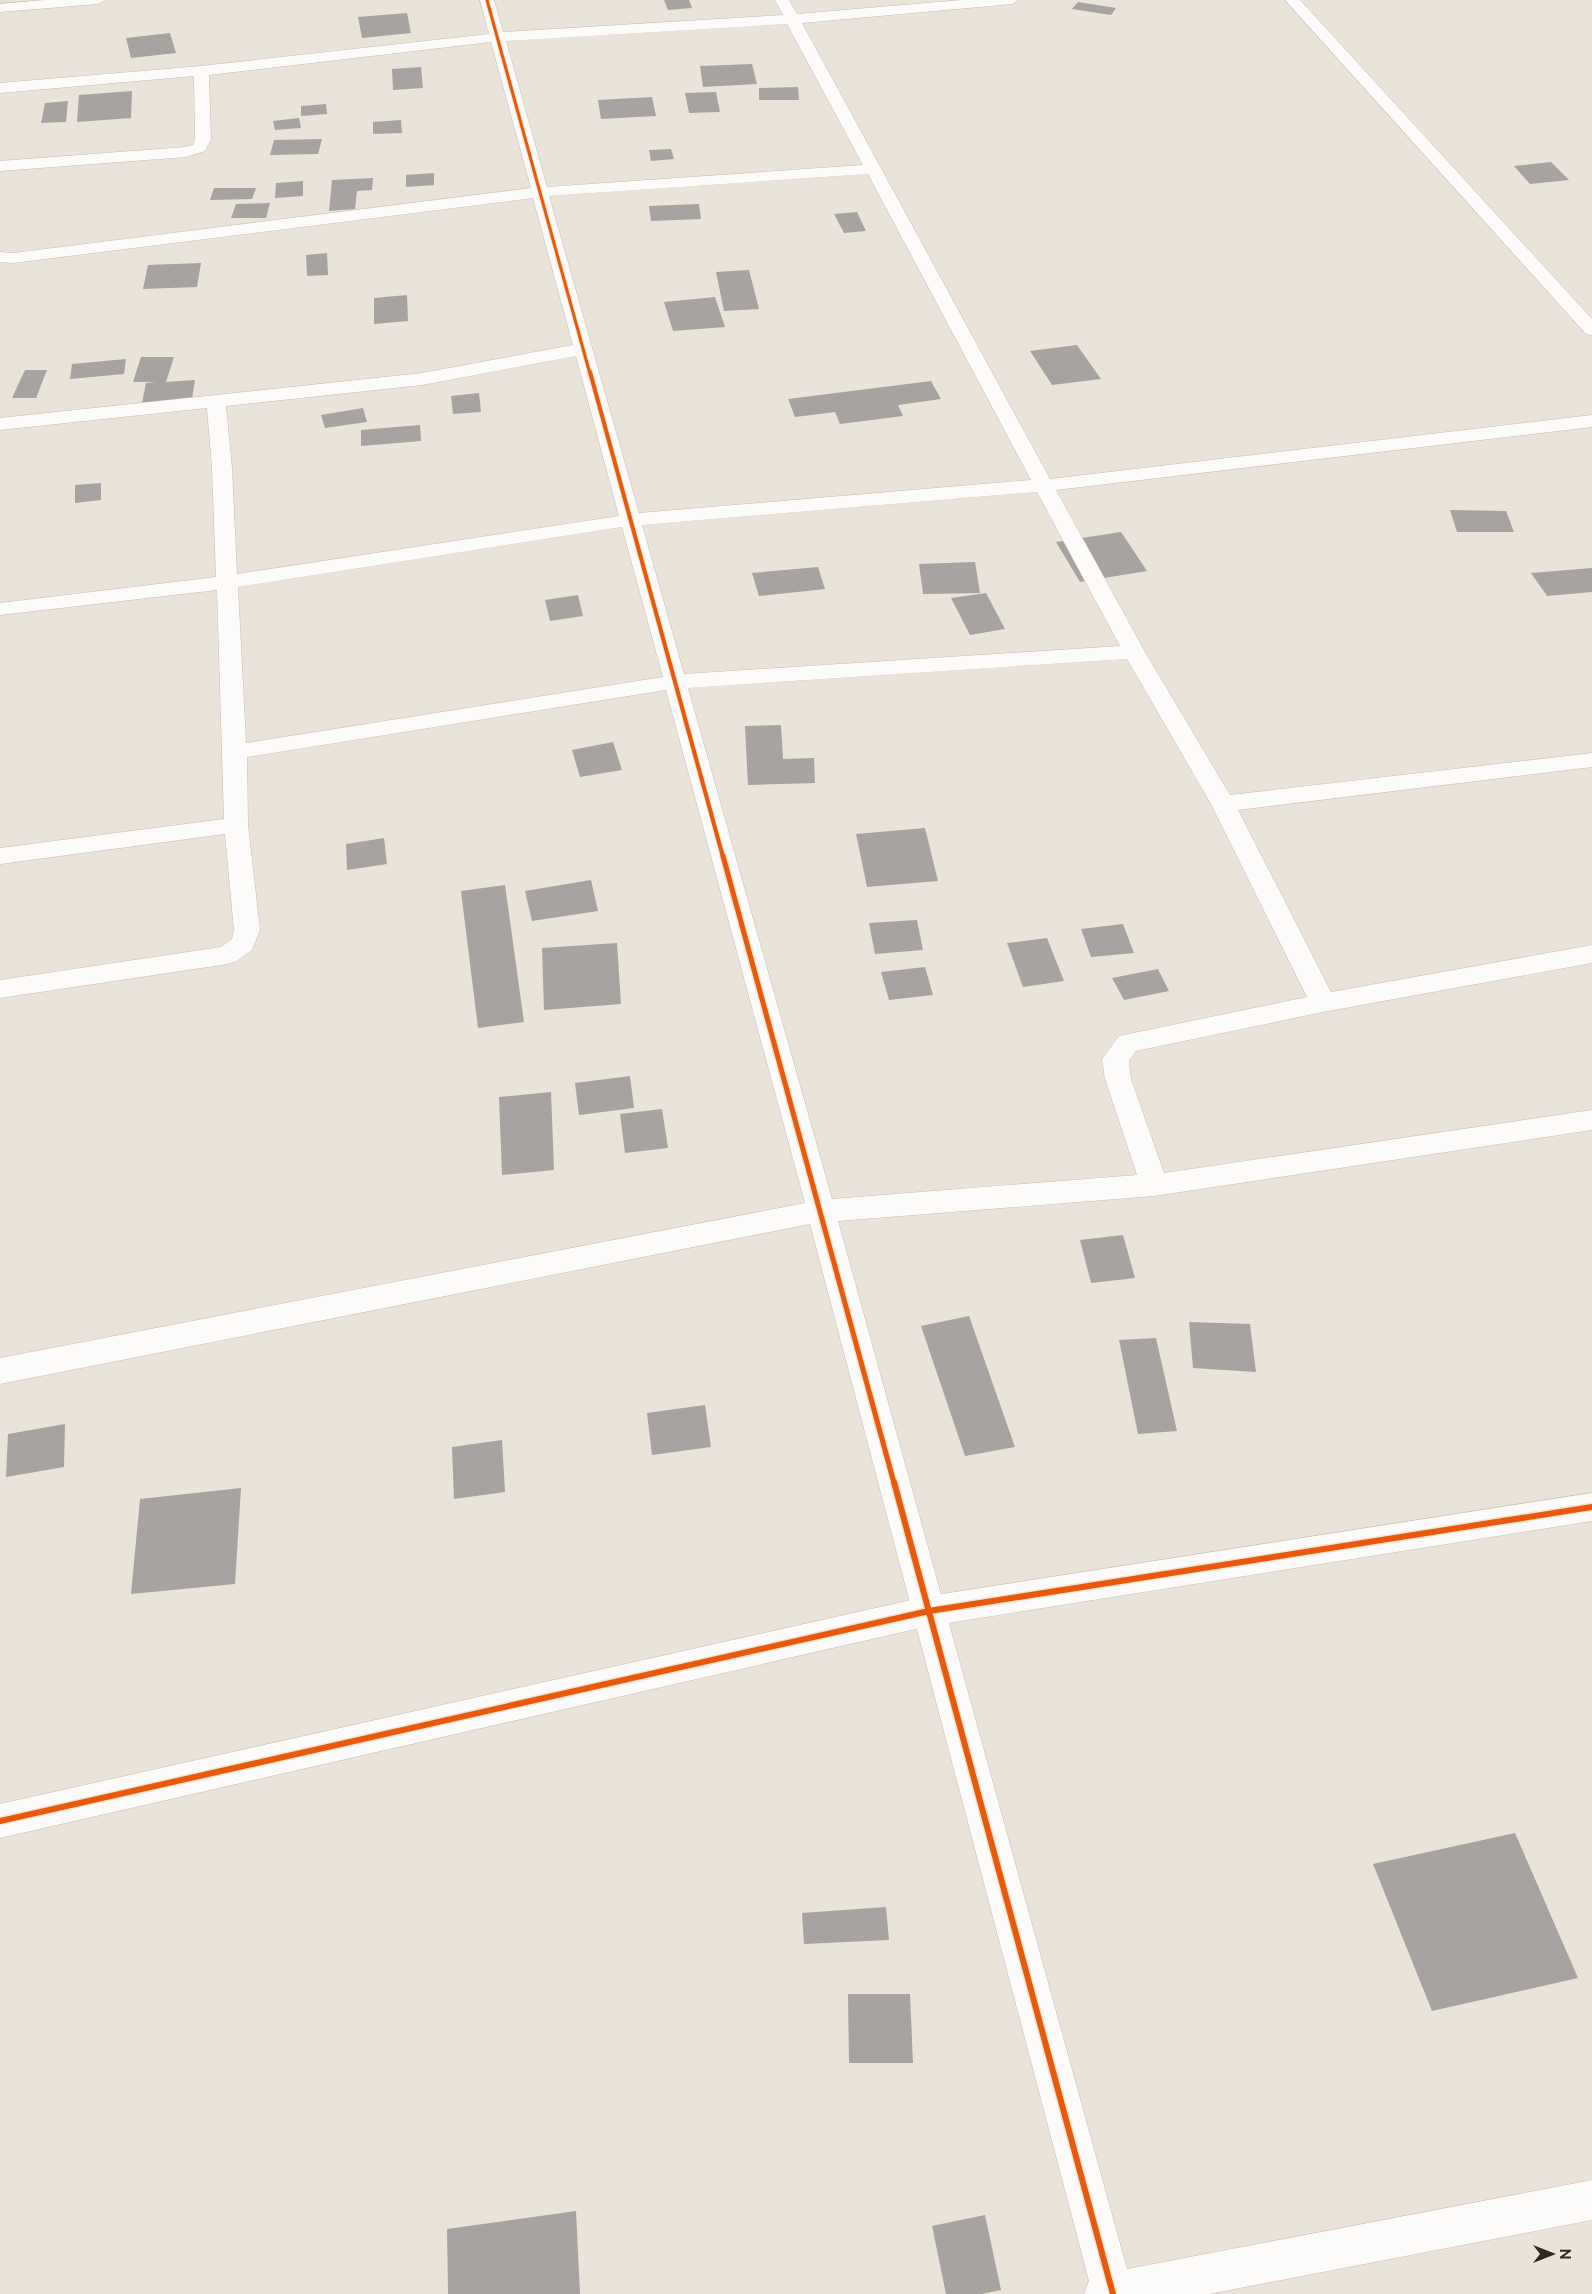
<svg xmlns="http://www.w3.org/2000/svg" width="1592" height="2294" font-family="Raleway,sans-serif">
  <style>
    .building { fill: #a6a3a1 }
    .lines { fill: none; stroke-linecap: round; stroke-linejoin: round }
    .minor-casing { stroke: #c4bfb7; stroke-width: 1 }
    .tertiary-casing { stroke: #c4bfb7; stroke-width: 1 }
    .minor { fill: #fcfbf9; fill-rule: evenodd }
    .tertiary { fill: #fcfbf9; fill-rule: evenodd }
    .cycleway-far3-casing { stroke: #f0e4d2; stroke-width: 5 }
    .cycleway-far2-casing { stroke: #f0e4d2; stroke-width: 6 }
    .cycleway-far1-casing { stroke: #f0e4d2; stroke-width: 8 }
    .cycleway-casing { stroke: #f0e4d2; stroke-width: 9 }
    .cycleway-far3 { stroke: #e8590c; stroke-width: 3 }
    .cycleway-far2 { stroke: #e8590c; stroke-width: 4 }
    .cycleway-far1 { stroke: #e8590c; stroke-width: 5 }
    .cycleway { stroke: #e8590c; stroke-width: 6 }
  </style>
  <rect width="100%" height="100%" fill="#e9e3d9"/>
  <path class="building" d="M664 0H689L692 8 668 10Z
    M1078 2 1116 8 1111 15 1072 9Z
    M407 13 411 33 362 38 358 17Z
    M170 33 176 53 131 58 126 38Z
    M752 64 757 84 703 87 700 66Z
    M421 67 423 88 393 90 392 69Z
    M798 87 799 100H759V88Z
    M132 91 131 118 77 122 79 95Z
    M716 92 720 112 689 113 685 93Z
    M652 97 656 116 601 119 598 100Z
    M68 101 66 122 41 123 45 103Z
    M326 104 327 114 301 116V106Z
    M299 118 301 128 275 130 273 121Z
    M401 120 402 133 373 134V122Z
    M322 139 318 154 270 155 274 140Z
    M671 149 674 159 651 161 649 150Z
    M1551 162 1569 180 1530 184 1514 166Z
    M434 173V185L406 187V175Z
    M373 178 372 190 357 191 355 209 329 211 332 180Z
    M303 181V196L275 198 276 183Z
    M214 188H256L252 199 210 200Z
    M270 203 266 218H231L236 204Z
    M699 204 701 219 651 221 649 206Z
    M857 212 866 231 844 233 834 214Z
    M327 253 328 275 307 276 306 255Z
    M201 263 197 287 143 289 148 265Z
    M749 270 759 309 724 311 716 272Z
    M407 295 408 321 374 324V298Z
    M715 297 725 327 673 331 664 302Z
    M1077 345 1101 379 1052 385 1030 351Z
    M141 357H174L166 382 195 380 191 405 141 408 146 383 156 382H133Z
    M126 359 124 374 70 379 72 364Z
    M25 370H47L36 398H12Z
    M931 381 941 399 898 405 903 416 840 424 835 412 795 417 788 399Z
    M479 393 481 412 453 414 451 396Z
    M363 408 367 422 325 428 321 415Z
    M420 425 421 441 361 446V430Z
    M101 483V500L75 503V485Z
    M1450 510 1506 511 1514 532H1457Z
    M1121 532 1147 571 1080 582 1056 542Z
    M975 562 980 593 923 594 919 564Z
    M818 567 825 589 759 596 752 573Z
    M1592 568V592L1547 596 1531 573Z
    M986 593 1005 629 970 635 951 598Z
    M578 595 583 616 550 621 545 600Z
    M781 725 783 759 814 758 815 783 748 785 745 726Z
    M613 742 622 770 580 777 572 750Z
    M925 828 938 881 867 887 856 834Z
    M384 838 387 864 347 870 346 844Z
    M591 880 598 911 532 921 525 891Z
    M505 885 524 1022 478 1028 461 891Z
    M917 920 923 950 875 954 869 923Z
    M1123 924 1134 953 1091 957 1081 929Z
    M1047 938 1064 981 1023 987 1007 943Z
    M617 943 621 1004 544 1010 542 948Z
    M925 967 933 995 889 1000 881 972Z
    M1158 969 1169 991 1124 1000 1112 978Z
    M630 1076 634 1108 579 1115 575 1083Z
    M551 1092 554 1170 502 1175 499 1097Z
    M662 1109 668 1148 625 1153 620 1114Z
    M1123 1235 1135 1278 1091 1283 1080 1240Z
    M969 1316 1015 1447 965 1456 921 1326Z
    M1189 1322 1250 1324 1256 1372 1193 1368Z
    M1156 1338 1177 1431 1138 1434 1119 1340Z
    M705 1405 711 1447 652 1455 647 1413Z
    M65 1424 64 1467 6 1477 8 1434Z
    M502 1440 505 1492 454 1499 452 1447Z
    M241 1488 235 1584 131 1594 140 1499Z
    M1515 1833 1578 1978 1432 2011 1373 1864Z
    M886 1907 889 1940 804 1944 802 1913Z
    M848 1994H910L913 2063H849Z
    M576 2211 580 2294H448L447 2229Z
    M985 2215 1001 2290 981 2294H946L932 2226Z"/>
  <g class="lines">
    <defs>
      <path id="minor" d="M45 0H105L98 4 0 12V4Z
        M480 0H494L503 32 783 15 775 0H789L797 14 962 0H1019L1012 4 802 23 1050 479 1592 415V427L1056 490 1145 652 1230 795 1592 753V767L1238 810 1331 992 1592 945V963L1323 1012 1136 1051 1129 1061 1131 1079 1164 1173 1592 1110V1130L1154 1196 838 1221 1127 2269 1592 2180V2220L1209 2294H1084L1089 2281 810 1224 0 1384V1358L805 1203 666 690 247 757 248 825 260 930 252 950 237 961 228 964 0 998V980L221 947 232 939 234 930 225 834 0 864V848L224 819 217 590 0 615V603L216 577 212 468 207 408 0 430V418L422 373 573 345 533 198 13 263 0 262V252L13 253 531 188 491 42 209 75 211 140 205 151 186 157 0 171V161L185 147 193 145 195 140 194 76 0 93V83L201 66 489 34ZM787 24 863 165 547 187 506 41ZM868 174 1031 480 639 513 549 196ZM576 356 619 516 237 574 232 468 226 406 422 385ZM1037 492 1120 646 684 674 642 525ZM622 527 663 677 246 743 238 587ZM1127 659 1211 804 1307 997 1119 1036 1102 1059 1105 1079 1137 1175 832 1199 688 688Z
        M1285 0H1300L1592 319V335L1586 334Z"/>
      <path id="tertiary" d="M1592 1493V1521L929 1626 0 1838V1804L929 1596Z"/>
    </defs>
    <use href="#minor" class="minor-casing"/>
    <use href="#tertiary" class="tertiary-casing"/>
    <use href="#minor" class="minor"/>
    <use href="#tertiary" class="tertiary"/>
    <defs>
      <path id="cycleway-far3" d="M487 0 590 374"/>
      <path id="cycleway-far2" d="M590 372 723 857"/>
      <path id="cycleway-far1" d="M723 856 894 1483"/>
      <path id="cycleway" d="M894 1482 1113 2294
        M0 1821 929 1611 1592 1507"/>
    </defs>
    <use href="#cycleway-far3" class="cycleway-far3-casing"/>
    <use href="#cycleway-far2" class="cycleway-far2-casing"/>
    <use href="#cycleway-far1" class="cycleway-far1-casing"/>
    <use href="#cycleway" class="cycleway-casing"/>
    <use href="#cycleway-far3" class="cycleway-far3"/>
    <use href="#cycleway-far2" class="cycleway-far2"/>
    <use href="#cycleway-far1" class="cycleway-far1"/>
    <use href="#cycleway" class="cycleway"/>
  </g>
  <g transform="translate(1552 2254) rotate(90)" stroke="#f0e4d2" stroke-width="4" paint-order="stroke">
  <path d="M0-4L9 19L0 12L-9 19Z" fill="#2e2a23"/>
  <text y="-8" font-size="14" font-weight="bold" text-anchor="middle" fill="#2e2a23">N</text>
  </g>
</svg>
